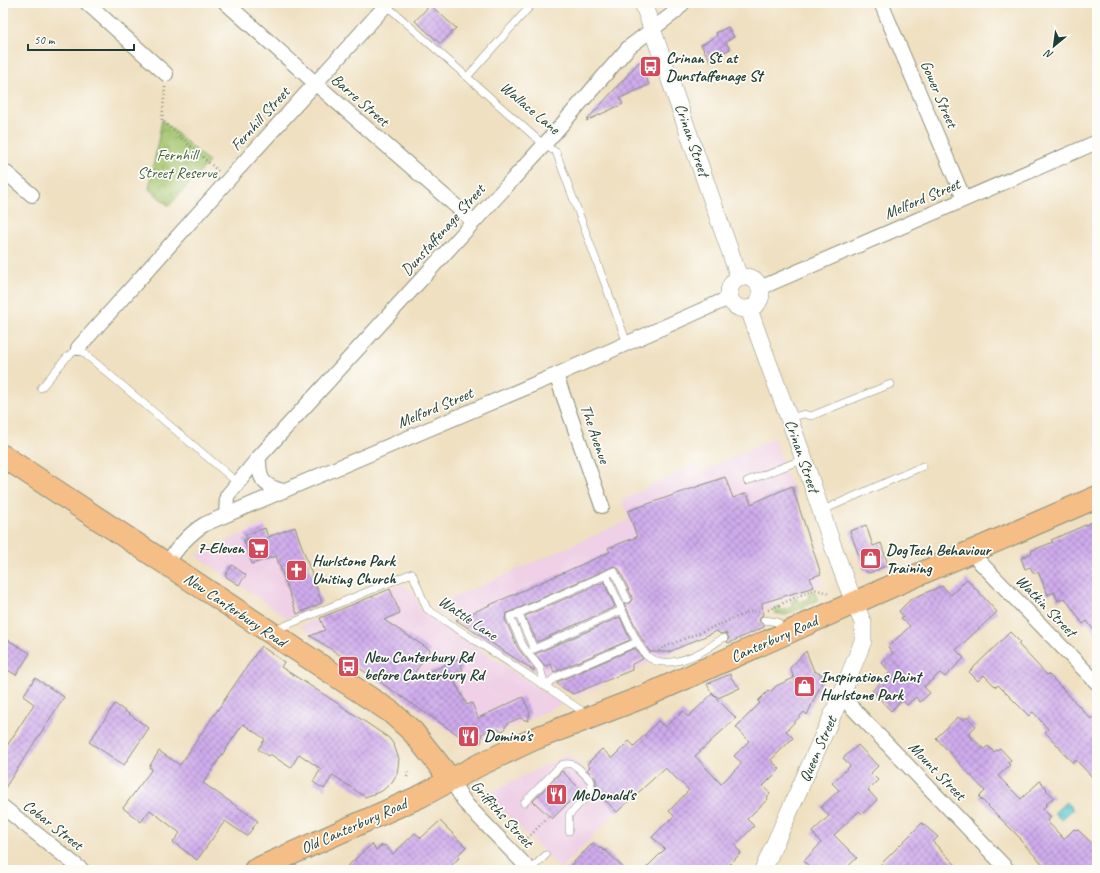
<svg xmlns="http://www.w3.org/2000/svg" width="1100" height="873" font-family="Caveat,sans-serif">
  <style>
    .built { fill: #efd0e6 }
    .green { fill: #a4c56e; stroke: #628151 }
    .park { fill: url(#park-crowns); stroke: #628151 }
    .water { fill: url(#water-waves); stroke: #3e8482 }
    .building { fill: url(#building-cross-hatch) }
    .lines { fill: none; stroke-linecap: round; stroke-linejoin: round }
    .service-casing { stroke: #878e7a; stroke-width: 8 }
    .minor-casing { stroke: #878e7a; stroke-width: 16 }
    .tertiary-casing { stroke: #878e7a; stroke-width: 18 }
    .primary-casing { stroke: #878e7a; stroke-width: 24 }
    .trunk-casing { stroke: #878e7a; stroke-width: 24 }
    .path { stroke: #878e7a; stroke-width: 2.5; stroke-dasharray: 1 3; stroke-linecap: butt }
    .service { stroke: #fff; stroke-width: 7 }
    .minor { stroke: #fff; stroke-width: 14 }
    .tertiary { stroke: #fff; stroke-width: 17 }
    .primary { stroke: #f6be87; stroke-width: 22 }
    .trunk { stroke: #f6be87; stroke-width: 22 }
    .labels { text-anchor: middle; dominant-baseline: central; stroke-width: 3.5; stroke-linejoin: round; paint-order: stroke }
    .poi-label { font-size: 16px; font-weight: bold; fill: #1f3d34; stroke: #fdfcf7; text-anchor: start }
    .street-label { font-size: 16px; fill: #1f3d34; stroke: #fdfcf7 }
    .park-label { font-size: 16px; fill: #405f42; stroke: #fdfcf7 }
  </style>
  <defs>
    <pattern id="park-crowns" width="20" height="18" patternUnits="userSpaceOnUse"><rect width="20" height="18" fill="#a4c56e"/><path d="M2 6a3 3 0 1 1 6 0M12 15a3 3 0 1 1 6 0" fill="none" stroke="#85a15b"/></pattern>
    <pattern id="water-waves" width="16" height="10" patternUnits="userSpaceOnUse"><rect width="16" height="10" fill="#5dcad0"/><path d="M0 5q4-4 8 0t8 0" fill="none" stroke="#4ca5aa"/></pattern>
    <pattern id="building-cross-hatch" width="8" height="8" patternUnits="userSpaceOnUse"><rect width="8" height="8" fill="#cfabec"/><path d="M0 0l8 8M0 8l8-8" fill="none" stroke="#a78cc0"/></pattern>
  </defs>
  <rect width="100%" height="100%" fill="#fdfcf7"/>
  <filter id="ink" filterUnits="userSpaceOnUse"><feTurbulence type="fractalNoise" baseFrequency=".025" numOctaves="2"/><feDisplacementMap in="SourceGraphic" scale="8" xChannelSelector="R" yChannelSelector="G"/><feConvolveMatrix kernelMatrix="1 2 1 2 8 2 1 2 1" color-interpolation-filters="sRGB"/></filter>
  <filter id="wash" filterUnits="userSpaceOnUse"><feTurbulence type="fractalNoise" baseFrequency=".012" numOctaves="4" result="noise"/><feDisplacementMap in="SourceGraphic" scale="16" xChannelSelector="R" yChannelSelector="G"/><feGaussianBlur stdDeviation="0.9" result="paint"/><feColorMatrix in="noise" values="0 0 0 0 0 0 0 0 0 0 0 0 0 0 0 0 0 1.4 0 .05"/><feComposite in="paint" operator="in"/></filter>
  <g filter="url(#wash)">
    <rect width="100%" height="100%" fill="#efe0c1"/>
    <path class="built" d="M774 438 823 580 819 586 577 696 432 607 629 520 622 500 698 463 702 472Z
      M264 524 296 616 287 618 196 555Z
      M402 584 413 591 420 609 562 704 470 746 300 626Z
      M568 754 621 808 560 869 487 794Z"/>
    <path class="green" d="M814 591 818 600 786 615 775 613 773 609 779 606 782 611 793 606 791 601 797 598 799 603 810 598 808 593Z"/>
    <path class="park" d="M162 120 209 162 169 206 149 189Z"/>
    <path class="water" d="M1066 802 1073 809 1061 820 1054 813Z"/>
    <g id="blocks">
      <path class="building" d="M430 5 456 28 441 44 415 21Z
        M728 27 734 37 726 42 730 49 710 61 701 45 717 36 716 33Z
        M640 61 649 85 620 98 623 104 586 121Z
        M725 477 733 498 747 493 751 504 792 486 821 574 810 578 814 587 762 603 763 615 760 617 759 620 760 622 764 625V627L729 643 727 642 729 638 727 634 724 633 720 634 717 631 669 652H650L640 636 624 603H629L632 600V597L619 569 614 566 506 614 505 619 518 648 535 670H533L456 620 610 552 608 548 637 537 628 511Z
        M1097 520V635L1087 621 1083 624 1065 598 1058 601 1054 592 1048 595 1038 572 1034 574 1030 567 1025 569 1021 558 1032 553 1031 551 1053 542 1051 540Z
        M866 525 873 546 881 543 888 565 869 573 864 570 850 531Z
        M295 527 322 603 297 614 276 556 252 564 244 540 247 539 245 535 265 528 268 537Z
        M232 565 246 575 239 585 225 576Z
        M967 579 997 612 956 650 964 658 945 677 940 673 924 687 930 693 920 702 916 697 907 705 903 701H901L891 711 872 691 890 672 882 663 893 653 888 647 910 626 901 618 903 616 899 611 911 599 942 586 951 595Z
        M604 582 615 607 537 642 525 616Z
        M390 589 400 613 384 620 430 650 409 681 458 659 463 670 451 675 467 705 472 703 478 718 523 697 530 713 528 721 520 718 508 723 503 731 493 728 482 734 481 743 474 740 464 739 325 645 310 636 325 630 320 618Z
        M620 617 630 640 554 672 551 664 545 666 535 654Z
        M1010 632 1020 642 1018 644 1047 675 1048 674 1063 689 1091 719 1097 714V782L1076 760 1073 763 1060 749V748L1045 732 1048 729 1033 712 1029 716 998 685 996 687 984 675 978 681 969 672Z
        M3 637 30 653 16 675 3 667Z
        M261 646 284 662 281 667 334 701 389 738 394 745 399 759 397 774 392 782 382 791 365 797 333 775 324 789 313 782 321 769 299 754 291 768 270 754 268 756 258 749 265 739 243 724 203 783 258 821 247 836 225 821 197 860 173 842 180 833 150 810 141 822 123 808 152 769 149 767 159 751 180 765Z
        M635 648 643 659 632 664V670L573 694 558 685 557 682 559 681Z
        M806 651 814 671 825 676 807 715 804 712 786 731 793 738 771 760 780 769 763 786 770 794 767 797 768 799 747 819 754 826 735 846 741 853 724 870H644L665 849 652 837 674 816 669 811 689 790 665 768 617 812 596 791V779L587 770 590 767 587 764 602 749 612 758 629 741 634 746 658 721 665 727 683 711 688 717 712 694 736 718 695 756 721 784 742 763 734 756 749 741 736 727 760 703 758 701 769 690 770 692 776 686 794 678 790 668Z
        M730 674 732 679 740 688 718 698 710 690 707 684Z
        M35 678 64 697 3 791V752L34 704 23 696Z
        M115 704 149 728 124 765 89 742Z
        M958 717 963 721 967 717 976 726 968 734 984 749 988 746 994 752 1000 748 1011 760 1008 763 1010 765 998 776 1021 799 1040 781 1047 789 1046 790 1054 797 1045 805 1046 806 1043 809 1051 817 1047 821 1064 839 1074 829 1075 830 1077 829 1097 848V870H1048L1020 840 1021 839 979 797 985 791 936 738Z
        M858 745 878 766 871 773 878 780 868 790 877 800 862 814 859 811 834 835 857 858 844 870H812L804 861 821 843 812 832 829 816 821 807 839 790 832 783 850 766 843 758Z
        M562 771 581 790 552 819 533 801Z
        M440 821 466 847 457 856 459 858 447 870H343L372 844 376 850 382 845 384 846 385 845 393 854 415 833 421 838Z
        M922 823 938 837 933 842 961 870H875Z
        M593 843 600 849 601 848 604 851 605 850 626 870H566Z"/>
    </g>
  </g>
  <g filter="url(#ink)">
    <use href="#blocks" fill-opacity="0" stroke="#878e7a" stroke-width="1"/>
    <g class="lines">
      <defs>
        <path id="service" d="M386 5 544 145 556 152 627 343
          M467 77 533 3
          M41 388 67 357 78 348 238 483
          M790 418 804 414 811 416 891 384
          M747 481 804 459
          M821 511 923 466
          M606 575 614 571 627 599
          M622 610C629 625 635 641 645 654 661 671 692 658 708 648 714 645 718 640 724 638
          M518 613 534 649 622 610 606 575 510 617 523 646 540 668 545 686 556 677 637 642
          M764 620 778 622 782 633
          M275 630 412 573 427 609 545 686 588 715
          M524 803 561 765C576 760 581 772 591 781V790L588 795 569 815V831
          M530 870 546 855"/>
        <path id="minor" d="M87 3 166 74
          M226 3 315 83 473 221
          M881 3 964 199
          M3 170 32 195
          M760 288 1097 142
          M78 348 228 180 388 3
          M556 375 602 506
          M259 457C259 479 261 485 283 491
          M226 515 227 496 259 457 544 145 629 47 675 12 683 3
          M970 552 1097 683
          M166 564C177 549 188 534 205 524L556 375 729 298
          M841 696 1008 870
          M451 780 466 804 530 870
          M3 807 82 870"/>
        <path id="tertiary" d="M643 3 739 277
          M729 293a16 16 0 1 1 32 0a16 16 0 1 1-32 0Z
          M749 309C766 359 786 408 803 457 822 513 839 569 863 623V641L841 696 763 870"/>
        <path id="primary" d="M255 870 421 796 451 780"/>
        <path id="trunk" d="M3 456 391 712 413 732 451 780 479 765 534 739 643 697 883 590 1097 497"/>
      </defs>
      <use href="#service" class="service-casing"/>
      <use href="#minor" class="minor-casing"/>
      <use href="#tertiary" class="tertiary-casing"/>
      <use href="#primary" class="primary-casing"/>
      <use href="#trunk" class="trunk-casing"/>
      <path class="path" d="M165 87 162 120 218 171
        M768 610 814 589 828 593
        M659 651 660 649 749 612 759 611
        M407 777 408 770
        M525 841 549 816"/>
      <use href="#service" class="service"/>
      <use href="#minor" class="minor"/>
      <use href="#tertiary" class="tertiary"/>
      <use href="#primary" class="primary"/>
      <use href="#trunk" class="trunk"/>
    </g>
  </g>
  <defs>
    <symbol id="bus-square" viewBox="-11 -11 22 22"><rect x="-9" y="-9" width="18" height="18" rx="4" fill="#d1495b" stroke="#fdfcf7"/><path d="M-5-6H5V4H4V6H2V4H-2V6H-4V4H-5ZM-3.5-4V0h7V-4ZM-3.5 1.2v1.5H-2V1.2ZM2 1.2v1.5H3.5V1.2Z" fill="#fff"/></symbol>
    <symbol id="supermarket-square" viewBox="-11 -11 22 22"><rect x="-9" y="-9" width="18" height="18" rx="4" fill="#d1495b" stroke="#fdfcf7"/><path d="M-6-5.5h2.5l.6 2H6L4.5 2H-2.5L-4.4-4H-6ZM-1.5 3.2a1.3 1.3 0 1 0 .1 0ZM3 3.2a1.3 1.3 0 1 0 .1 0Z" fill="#fff"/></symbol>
    <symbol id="shop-square" viewBox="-11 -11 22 22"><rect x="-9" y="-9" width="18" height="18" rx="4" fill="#d1495b" stroke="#fdfcf7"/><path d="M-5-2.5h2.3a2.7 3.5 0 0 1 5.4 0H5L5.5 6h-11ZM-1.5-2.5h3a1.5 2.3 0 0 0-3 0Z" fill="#fff"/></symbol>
    <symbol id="church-square" viewBox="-11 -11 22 22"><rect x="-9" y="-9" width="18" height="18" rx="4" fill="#d1495b" stroke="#fdfcf7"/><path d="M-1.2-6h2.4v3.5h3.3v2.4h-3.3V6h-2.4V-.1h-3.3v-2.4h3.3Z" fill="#fff"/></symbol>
    <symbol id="restaurant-square" viewBox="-11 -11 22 22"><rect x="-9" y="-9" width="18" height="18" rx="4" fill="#d1495b" stroke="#fdfcf7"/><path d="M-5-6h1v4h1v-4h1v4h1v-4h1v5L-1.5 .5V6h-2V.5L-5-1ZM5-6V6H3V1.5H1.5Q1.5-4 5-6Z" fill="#fff"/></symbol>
  </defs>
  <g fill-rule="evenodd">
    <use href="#bus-square" x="638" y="54" width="25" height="25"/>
    <use href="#supermarket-square" x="246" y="536" width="25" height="25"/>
    <use href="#shop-square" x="858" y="546" width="25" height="25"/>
    <use href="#church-square" x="284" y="558" width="25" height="25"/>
    <use href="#bus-square" x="336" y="654" width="25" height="25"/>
    <use href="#shop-square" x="792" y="674" width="25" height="25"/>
    <use href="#restaurant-square" x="456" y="724" width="25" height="25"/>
    <use href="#restaurant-square" x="544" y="782" width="25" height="25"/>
  </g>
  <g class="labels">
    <g class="poi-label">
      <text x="666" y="58">Crinan St at<tspan x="666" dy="18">Dunstaffenage St</tspan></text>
      <text x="244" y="548" text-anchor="end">7-Eleven</text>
      <text x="886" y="550">DogTech Behaviour<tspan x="886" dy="18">Training</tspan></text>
      <text x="312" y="561">Hurlstone Park<tspan x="312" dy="18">Uniting Church</tspan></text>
      <text x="364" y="657">New Canterbury Rd<tspan x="364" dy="18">before Canterbury Rd</tspan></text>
      <text x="820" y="677">Inspirations Paint<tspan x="820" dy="18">Hurlstone Park</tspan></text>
      <text x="484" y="736">Domino's</text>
      <text x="572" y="795">McDonald's</text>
    </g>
    <g class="street-label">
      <text transform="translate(939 94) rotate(67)">Gower Street</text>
      <text transform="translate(360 100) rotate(41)">Barre Street</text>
      <text transform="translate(530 108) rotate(40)">Wallace Lane</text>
      <text transform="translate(260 119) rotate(-48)">Fernhill Street</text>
      <text transform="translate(692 140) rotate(71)">Crinan Street</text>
      <text transform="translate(922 199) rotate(-23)">Melford Street</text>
      <text transform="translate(443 230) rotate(-48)">Dunstaffenage Street</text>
      <text transform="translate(435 408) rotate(-23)">Melford Street</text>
      <text transform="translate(595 434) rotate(71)">The Avenue</text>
      <text transform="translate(802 456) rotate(71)">Crinan Street</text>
      <text transform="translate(1046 606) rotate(46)">Watkin Street</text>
      <text transform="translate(235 610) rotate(34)">New Canterbury Road</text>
      <text transform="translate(468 618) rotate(34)">Wattle Lane</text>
      <text transform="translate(774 639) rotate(-24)">Canterbury Road</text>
      <text transform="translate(818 749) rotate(-66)">Queen Street</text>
      <text transform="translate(937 771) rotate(46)">Mount Street</text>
      <text transform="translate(502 814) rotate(48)">Griffiths Street</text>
      <text transform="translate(53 825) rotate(38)">Cobar Street</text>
      <text transform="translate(354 826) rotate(-24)">Old Canterbury Road</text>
    </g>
    <g class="park-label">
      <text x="177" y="155">Fernhill<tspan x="177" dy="18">Street Reserve</tspan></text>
    </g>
  </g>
  <rect width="1100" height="873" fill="none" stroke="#fdfcf7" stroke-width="16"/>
  <g transform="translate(1054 46) rotate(209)" stroke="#fdfcf7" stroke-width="3" paint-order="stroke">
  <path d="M0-3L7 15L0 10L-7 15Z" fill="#1f3d34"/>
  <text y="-6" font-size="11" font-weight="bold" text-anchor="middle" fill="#1f3d34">N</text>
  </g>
  <path d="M28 44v6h106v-6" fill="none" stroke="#1f3d34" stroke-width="2"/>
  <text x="34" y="44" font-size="12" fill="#1f3d34" stroke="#fdfcf7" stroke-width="3" paint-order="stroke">50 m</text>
</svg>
